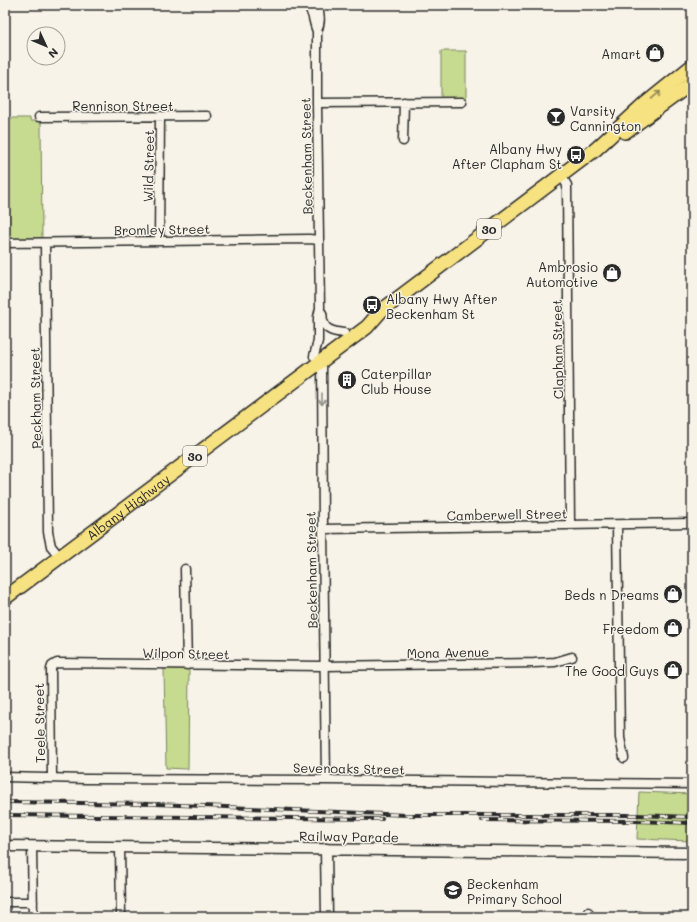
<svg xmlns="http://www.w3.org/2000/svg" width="697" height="922" font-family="Mali,sans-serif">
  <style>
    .green { fill: #c7db90; stroke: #79835e }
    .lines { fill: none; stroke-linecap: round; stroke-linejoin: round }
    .minor-casing { stroke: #2b2b2b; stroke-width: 11 }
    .tertiary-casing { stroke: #2b2b2b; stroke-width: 13 }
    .trunk-casing { stroke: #2b2b2b; stroke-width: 16 }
    .minor { stroke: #f7f3e8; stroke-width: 8 }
    .tertiary { stroke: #f7f3e8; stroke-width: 10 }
    .trunk { stroke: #f7e281; stroke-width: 13 }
    .rail-casing { stroke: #2b2b2b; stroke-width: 4 }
    .rail { stroke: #f7f3e8; stroke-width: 2.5; stroke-dasharray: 8; stroke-linecap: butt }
    .oneway { stroke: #918656 }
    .oneway2 { stroke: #918f8a }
    .labels { text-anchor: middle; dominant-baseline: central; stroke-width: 3; stroke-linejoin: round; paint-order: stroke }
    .shield { fill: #f7f3e8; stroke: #686764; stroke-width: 1 }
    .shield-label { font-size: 12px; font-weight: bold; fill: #2b2b2b }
    .poi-label { font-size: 13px; fill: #2b2b2b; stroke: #f7f3e8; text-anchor: end }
    .street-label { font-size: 13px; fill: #2b2b2b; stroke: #f7f3e8 }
  </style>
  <rect width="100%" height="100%" fill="#f7f3e8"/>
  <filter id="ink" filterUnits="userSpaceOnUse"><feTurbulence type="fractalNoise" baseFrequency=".025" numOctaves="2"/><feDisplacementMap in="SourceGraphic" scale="8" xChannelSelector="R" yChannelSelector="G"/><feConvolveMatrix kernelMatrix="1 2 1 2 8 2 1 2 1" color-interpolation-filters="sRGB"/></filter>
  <g filter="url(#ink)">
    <path class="green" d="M441 51H466V99H441Z
      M8 118H30V121H41L42 238 9 239Z
      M164 668H189L188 769 166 768Z
      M639 792 692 794V841L637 839Z"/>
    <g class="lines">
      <defs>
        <path id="minor" d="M307 5C314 13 313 23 317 31
          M317 103 462 102
          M39 117 207 116
          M403 141 404 102
          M561 175 567 185 570 525
          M159 241 160 116
          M5 243 309 239 319 240
          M45 243 48 532 51 546 55 551
          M322 313C323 316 322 320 324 323 326 331 336 332 344 333
          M314 356 318 341V317L320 308 317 103V31C321 23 320 13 317 5
          M322 360 323 529 326 780
          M617 525 620 738 624 758
          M323 529 692 523
          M185 569 187 665
          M5 777 86 779 326 780 692 784
          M52 778 51 669 52 666 57 663 324 666 534 663 555 662 572 657
          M32 847 33 917
          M120 847 121 917
          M5 902H33
          M588 917V912
          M639 917V916"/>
        <path id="tertiary" d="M5 846 692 853
          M326 849 327 917"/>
        <g id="trunk">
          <path d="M625 132 692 83"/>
          <path id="s1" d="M5 598 367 327 381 311 596 149 645 104 692 66"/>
        </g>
      </defs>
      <use href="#minor" class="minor-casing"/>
      <use href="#tertiary" class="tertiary-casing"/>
      <use href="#trunk" class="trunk-casing"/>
      <use href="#minor" class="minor"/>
      <use href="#tertiary" class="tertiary"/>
      <use href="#trunk" class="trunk"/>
      <defs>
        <path id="rail" d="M5 802 156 804 406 815H636L692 817
          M5 815 382 819
          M482 820 636 821 692 823"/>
      </defs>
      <use href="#rail" class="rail-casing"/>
      <use href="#rail" class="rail"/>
    </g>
    <defs><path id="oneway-shaft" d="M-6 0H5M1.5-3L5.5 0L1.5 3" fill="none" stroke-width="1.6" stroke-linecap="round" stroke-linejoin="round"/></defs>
    <use class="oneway" href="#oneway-shaft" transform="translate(656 95) rotate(-39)"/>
    <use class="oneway2" href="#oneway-shaft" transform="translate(322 399) rotate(90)"/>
  </g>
  <defs>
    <symbol id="shop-disc" viewBox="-11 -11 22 22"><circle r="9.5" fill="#2b2b2b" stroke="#f7f3e8"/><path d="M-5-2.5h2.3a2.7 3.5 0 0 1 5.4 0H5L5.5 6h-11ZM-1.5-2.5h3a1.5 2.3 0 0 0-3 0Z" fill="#fff"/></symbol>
    <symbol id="bar-disc" viewBox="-11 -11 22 22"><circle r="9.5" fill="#2b2b2b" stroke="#f7f3e8"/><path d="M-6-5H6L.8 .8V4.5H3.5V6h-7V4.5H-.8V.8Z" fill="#fff"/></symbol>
    <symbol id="bus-disc" viewBox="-11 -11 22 22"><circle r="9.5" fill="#2b2b2b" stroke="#f7f3e8"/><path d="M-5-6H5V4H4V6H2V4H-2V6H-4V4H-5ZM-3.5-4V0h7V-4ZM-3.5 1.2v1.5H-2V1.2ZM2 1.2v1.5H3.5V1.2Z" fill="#fff"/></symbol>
    <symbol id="building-disc" viewBox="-11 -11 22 22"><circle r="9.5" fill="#2b2b2b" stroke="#f7f3e8"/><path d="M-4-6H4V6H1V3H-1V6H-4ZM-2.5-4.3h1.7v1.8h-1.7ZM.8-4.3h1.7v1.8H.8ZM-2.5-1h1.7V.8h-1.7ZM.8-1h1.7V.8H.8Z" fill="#fff"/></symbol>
    <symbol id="school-disc" viewBox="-11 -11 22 22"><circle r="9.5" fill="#2b2b2b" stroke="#f7f3e8"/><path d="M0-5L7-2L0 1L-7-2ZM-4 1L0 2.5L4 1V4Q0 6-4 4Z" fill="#fff"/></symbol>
  </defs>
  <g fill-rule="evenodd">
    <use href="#shop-disc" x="644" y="42" width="22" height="22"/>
    <use href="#bar-disc" x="545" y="106" width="22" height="22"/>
    <use href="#bus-disc" x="565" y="144" width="22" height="22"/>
    <use href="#shop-disc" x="601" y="262" width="22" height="22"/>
    <use href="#bus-disc" x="361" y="294" width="22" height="22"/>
    <use href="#building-disc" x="336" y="369" width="22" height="22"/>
    <use href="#shop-disc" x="662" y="583" width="22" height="22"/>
    <use href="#shop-disc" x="662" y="617" width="22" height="22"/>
    <use href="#shop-disc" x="662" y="659" width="22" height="22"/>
    <use href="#school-disc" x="442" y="879" width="22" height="22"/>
  </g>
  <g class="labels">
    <g class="shield">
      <rect x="477" y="219" width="24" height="20" rx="3"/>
      <rect x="183" y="446" width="24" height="20" rx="3"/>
    </g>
    <g class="shield-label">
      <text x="489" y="229">30</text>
      <text x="195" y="456">30</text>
    </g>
    <g class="poi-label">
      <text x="641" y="53">Amart</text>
      <text x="570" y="110" text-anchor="start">Varsity<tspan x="570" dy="15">Cannington</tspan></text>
      <text x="562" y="148">Albany Hwy<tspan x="562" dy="15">After Clapham St</tspan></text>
      <text x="598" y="266">Ambrosio<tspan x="598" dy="15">Automotive</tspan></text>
      <text x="386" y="298" text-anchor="start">Albany Hwy After<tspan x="386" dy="15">Beckenham St</tspan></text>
      <text x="361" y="373" text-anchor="start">Caterpillar<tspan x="361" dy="15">Club House</tspan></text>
      <text x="659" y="594">Beds n Dreams</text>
      <text x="659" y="628">Freedom</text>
      <text x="659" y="670">The Good Guys</text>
      <text x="467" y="883" text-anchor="start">Beckenham<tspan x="467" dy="15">Primary School</tspan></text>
    </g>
    <g class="street-label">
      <text x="123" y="105">Rennison Street</text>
      <text transform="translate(306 156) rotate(-91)">Beckenham Street</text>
      <text transform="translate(148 166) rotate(-89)">Wild Street</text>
      <text transform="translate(162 229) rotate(-1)">Bromley Street</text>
      <text transform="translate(557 349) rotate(-91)">Clapham Street</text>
      <text transform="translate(35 398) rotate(-91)">Peckham Street</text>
      <text stroke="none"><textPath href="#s1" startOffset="153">Albany Highway</textPath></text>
      <text transform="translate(507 514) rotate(-1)">Camberwell Street</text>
      <text transform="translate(311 570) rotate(-91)">Beckenham Street</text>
      <text transform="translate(448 652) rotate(-1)">Mona Avenue</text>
      <text transform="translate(186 653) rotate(1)">Wilpon Street</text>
      <text transform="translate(39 723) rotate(-91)">Teele Street</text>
      <text transform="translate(349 768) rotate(1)">Sevenoaks Street</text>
      <text transform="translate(349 836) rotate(1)">Railway Parade</text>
    </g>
  </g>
  <rect width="697" height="922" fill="none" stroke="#f7f3e8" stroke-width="20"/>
  <rect x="10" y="10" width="677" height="902" fill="none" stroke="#2b2b2b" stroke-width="1.5" filter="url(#ink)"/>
  <g transform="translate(46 46) rotate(134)"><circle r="19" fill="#f7f3e8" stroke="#a5a39c"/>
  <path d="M0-3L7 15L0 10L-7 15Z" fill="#2b2b2b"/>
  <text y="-6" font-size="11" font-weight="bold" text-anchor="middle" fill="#2b2b2b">N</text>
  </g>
</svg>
